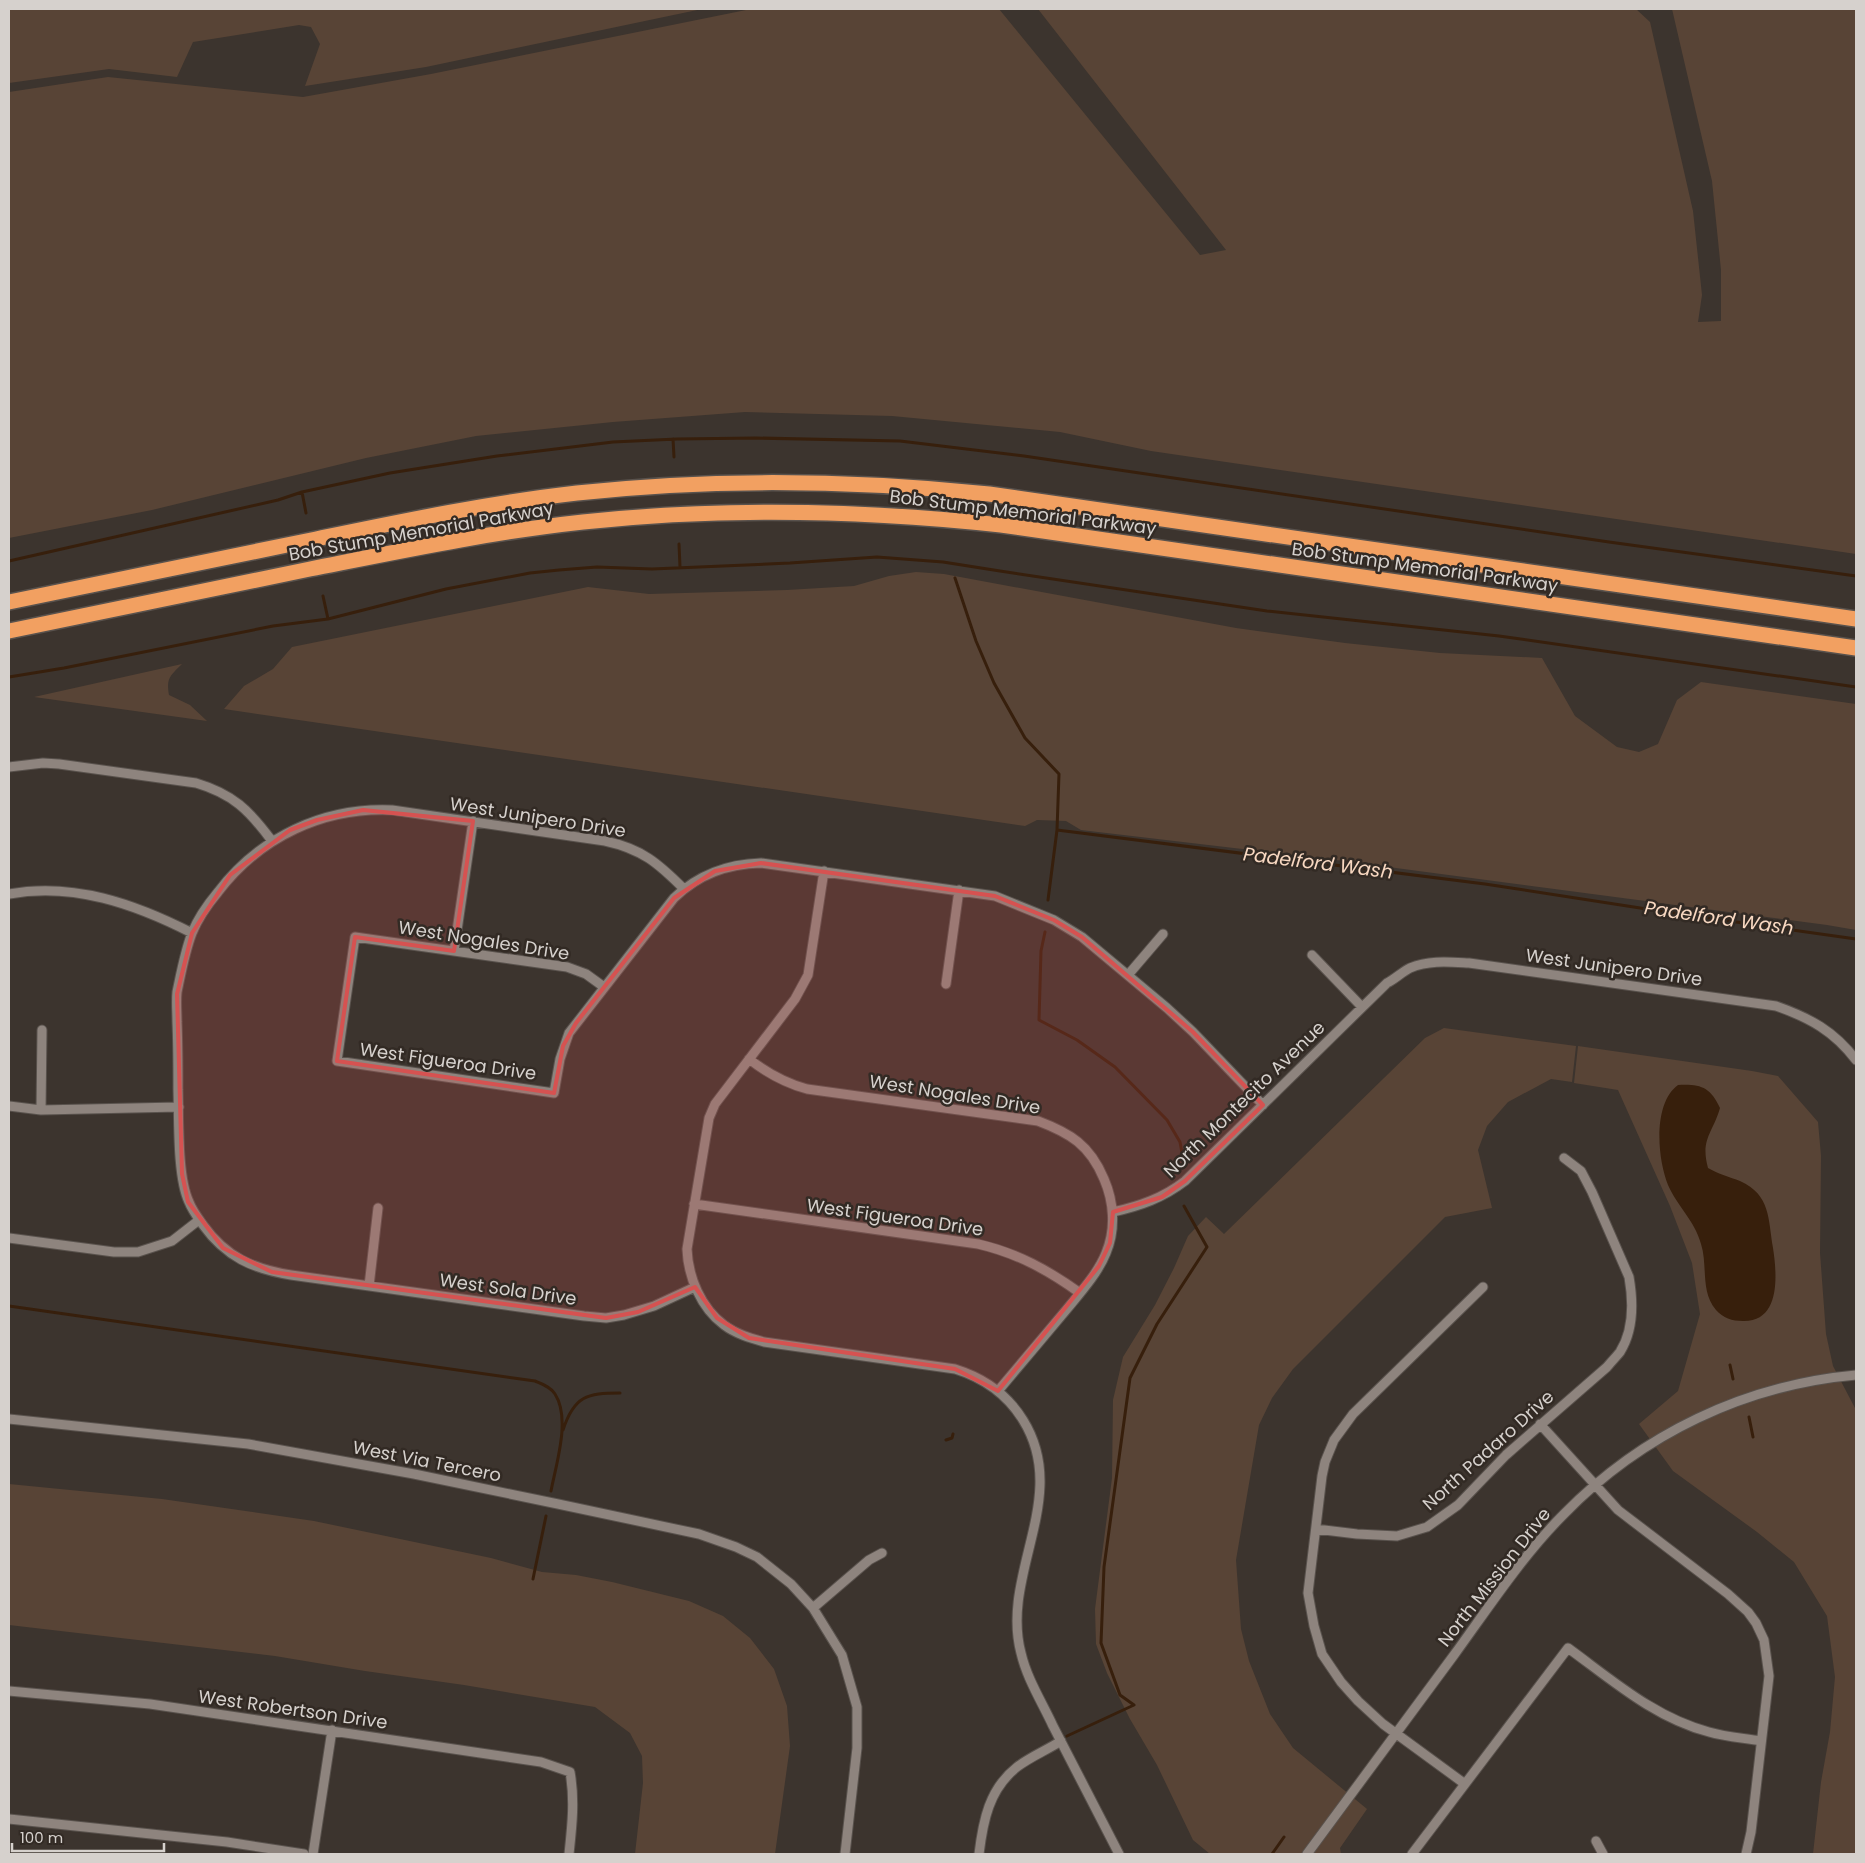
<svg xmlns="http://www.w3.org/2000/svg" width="1865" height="1863" font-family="Poppins,sans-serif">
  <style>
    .green { fill: #584436 }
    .water { fill: #371f0c }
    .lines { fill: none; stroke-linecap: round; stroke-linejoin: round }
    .stream { stroke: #371f0c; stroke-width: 3 }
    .minor-casing { stroke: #59524d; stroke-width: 11 }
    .highway-casing { stroke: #59524d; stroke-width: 18 }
    .minor { stroke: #8e847e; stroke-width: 9 }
    .highway { stroke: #f2a061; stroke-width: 15 }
    .marked { fill: #d65251; fill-opacity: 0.2; stroke: #d65251; stroke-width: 4; stroke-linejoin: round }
    .labels { text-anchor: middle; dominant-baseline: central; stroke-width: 5; stroke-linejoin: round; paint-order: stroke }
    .street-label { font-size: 18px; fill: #d6d1cd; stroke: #322a24 }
    .water-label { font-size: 19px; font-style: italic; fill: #f8d8c1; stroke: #322a24 }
  </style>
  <rect width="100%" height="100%" fill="#3c342e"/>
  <path class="green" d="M9 9H702L426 67 305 86 320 44 311 27 299 25 193 42 177 77 109 69 9 83Z
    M751 9H999L1200 255 1226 250 1038 9H1636L1650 22 1693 211 1702 295 1698 322 1721 321V270L1712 181 1672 9H1856V554L1151 451 1060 432 892 416 745 412 613 422 476 436 366 458 152 510 9 538V92L108 77 303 97 431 74Z
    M916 572 944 574 1236 628 1345 643 1440 653 1542 658 1575 716 1617 747 1639 752 1658 744 1677 700 1701 682 1856 704V930L1827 925 1328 859 1081 830 1066 821 1037 820 1025 826 224 709 244 686 273 669 292 647 588 587 649 594 787 590 854 586 889 576Z
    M182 664C170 676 166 678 169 695L190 705 207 721 34 697Z
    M1444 1028 1576 1046 1572 1082 1551 1079 1508 1102 1487 1126 1478 1150 1492 1208 1445 1217 1293 1369 1272 1398 1259 1425 1236 1560 1241 1629 1249 1661 1270 1714 1293 1748 1367 1809 1340 1848 1341 1854H1210L1193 1840 1157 1765 1130 1719 1107 1673 1096 1644 1095 1609 1112 1478 1113 1400 1123 1357 1155 1305 1174 1268 1188 1236 1206 1217 1224 1234 1425 1038Z
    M1578 1046 1752 1071 1778 1076 1818 1122 1821 1156 1820 1253 1826 1334 1833 1366 1856 1410V1854H1813L1821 1782 1830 1732 1835 1677 1827 1616 1794 1562 1757 1532 1673 1471 1639 1424 1678 1391 1700 1314 1692 1263 1670 1206 1618 1090 1574 1083Z
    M9 1484 162 1499 314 1521 491 1558 542 1572 576 1575 612 1582 689 1601 723 1616 750 1638 774 1669 787 1706 790 1746 775 1854H635L643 1783 642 1756 630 1733 595 1707 464 1685 365 1671 275 1656 9 1625Z"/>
  <path class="water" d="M1678 1085C1701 1084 1710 1087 1720 1108 1713 1133 1700 1139 1708 1168 1718 1174 1730 1177 1740 1181 1771 1195 1768 1219 1773 1248 1777 1274 1781 1322 1743 1321 1732 1321 1723 1318 1716 1310 1700 1291 1708 1266 1701 1244 1695 1221 1677 1206 1668 1185 1657 1158 1653 1103 1678 1085Z"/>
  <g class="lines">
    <path class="stream" d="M673 439 674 457
      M302 492 306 513
      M679 544 680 567
      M9 561 278 500 302 492 390 473 497 456 613 442 677 439 756 438 900 441 1024 456 1609 542 1856 576
      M955 578 976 641 994 683 1025 738 1059 774 1057 830 1048 900
      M323 596 328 619
      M9 677 64 668 273 626 328 619 446 589 530 573 559 570 597 567 652 569 790 563 877 557 943 562 1000 571 1267 611 1499 636 1856 687
      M1057 830 1485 884 1666 912 1856 939
      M1045 932 1041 951 1039 1020 1077 1040 1115 1067 1167 1120 1180 1142 1183 1158
      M9 1306 535 1381C542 1384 551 1387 555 1394 571 1419 556 1464 551 1491
      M1730 1365 1733 1379
      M1749 1417 1753 1437
      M563 1430C574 1396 587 1393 620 1393
      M946 1440 952 1438 953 1434
      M533 1579 546 1516
      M1134 1705 1120 1695 1101 1643 1104 1567 1130 1378 1157 1324 1207 1247 1184 1206
      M1067 1736 1134 1705
      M1272 1854 1284 1837"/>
    <defs>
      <path id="minor" d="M9 767 43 763 59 764 196 783C233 794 249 810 272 841
        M824 871 808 975 795 999 715 1104 709 1118 687 1249C688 1277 701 1308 724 1325 736 1334 750 1338 764 1342L955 1369C984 1378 1007 1394 1023 1420 1071 1497 1000 1574 1021 1653 1027 1679 1042 1702 1053 1726 1075 1769 1097 1811 1119 1854
        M684 889C658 863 642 849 605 841L392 810C323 807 260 837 218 892 208 904 198 918 192 933 185 951 181 973 177 992 176 1001 177 1012 177 1022 178 1045 178 1067 178 1090 179 1119 177 1177 189 1202 192 1210 198 1218 203 1225 226 1257 253 1269 291 1275L584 1316 606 1318 624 1315 654 1306 695 1287
        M9 894C73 882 135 904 192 933
        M454 951 473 821
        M1312 955 1362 1007
        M1128 975 1163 934
        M946 984 959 890
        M604 987 586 974 567 967 355 937 337 1061 554 1093 560 1059 569 1033 674 898C699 874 727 864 761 863L995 896 1054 920 1082 937 1167 1008 1193 1032 1263 1105
        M749 1059C767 1073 785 1083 807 1089L1038 1121C1070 1133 1090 1145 1104 1179 1114 1202 1116 1229 1106 1253 1098 1273 1081 1292 1067 1309 1044 1336 1021 1364 998 1391
        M9 1106 41 1110 179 1107
        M41 1110 42 1030
        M694 1204 978 1244C1017 1253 1048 1270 1080 1293
        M1113 1212C1140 1206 1163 1198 1185 1181L1387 983C1395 979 1402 972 1410 968 1429 960 1449 962 1469 963L1776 1006C1810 1018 1834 1031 1856 1060
        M9 1238 114 1252H138L172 1241 199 1220
        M369 1286 378 1208
        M9 1419 248 1444 414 1474 558 1504 699 1534 736 1547 757 1557 791 1584 813 1608 842 1655 857 1707V1748L845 1854
        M1540 1424 1618 1510 1728 1594 1748 1612 1756 1623 1764 1640 1769 1676 1751 1832 1746 1854
        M1316 1529 1357 1534 1397 1536 1427 1527 1458 1505 1506 1455 1607 1367C1611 1362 1616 1357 1620 1352 1634 1330 1633 1300 1629 1277L1592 1192 1581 1171 1564 1158
        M813 1608 869 1560 882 1553
        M9 1691 150 1704 541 1762 570 1772C575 1800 572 1826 569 1854
        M1465 1784 1383 1724 1358 1701 1341 1682 1322 1654 1314 1626 1308 1593 1322 1476 1325 1462 1334 1440 1353 1414 1483 1287
        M9 1819 227 1842 304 1854
        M1596 1841 1603 1854
        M313 1854 332 1730
        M979 1854C983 1821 989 1789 1017 1767 1030 1757 1047 1750 1061 1741
        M1307 1854C1356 1788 1405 1721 1454 1655 1489 1607 1522 1556 1564 1514 1642 1434 1745 1385 1856 1375
        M1412 1854 1568 1648C1612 1680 1655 1718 1709 1732 1726 1737 1744 1738 1761 1741"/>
      <path id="highway" d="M9 602C111 581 214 560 316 539 403 521 489 503 577 493 714 478 852 480 989 494L1856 619
        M9 631C109 610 210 590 310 569 401 551 491 532 583 522 723 507 862 510 1001 525L1856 648"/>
    </defs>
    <use href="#minor" class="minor-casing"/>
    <use href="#highway" class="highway-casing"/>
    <use href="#minor" class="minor"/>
    <use href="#highway" class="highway"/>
  </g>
  <path class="marked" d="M363 810 473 821 454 951 355 937 337 1061 554 1093 563 1046 576 1023 674 898 715 871 761 863 995 896 1054 920 1082 937 1193 1032 1263 1105 1185 1181 1162 1197 1113 1212 1110 1243 1099 1266 998 1391 955 1369 749 1338 717 1318 695 1287 638 1312 606 1318 272 1272 223 1248 188 1202 182 1174 177 994 192 933 230 875 290 830 317 820Z"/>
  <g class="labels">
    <g class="street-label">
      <text transform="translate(1023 512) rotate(7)">Bob Stump Memorial Parkway</text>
      <text transform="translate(421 531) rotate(-10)">Bob Stump Memorial Parkway</text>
      <text transform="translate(1425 567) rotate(8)">Bob Stump Memorial Parkway</text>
      <text transform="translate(538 817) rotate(9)">West Junipero Drive</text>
      <text transform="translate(484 940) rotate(9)">West Nogales Drive</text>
      <text transform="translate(1614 967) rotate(8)">West Junipero Drive</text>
      <text transform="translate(448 1061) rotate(8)">West Figueroa Drive</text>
      <text transform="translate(955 1094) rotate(9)">West Nogales Drive</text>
      <text transform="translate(1244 1099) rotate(-44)">North Montecito Avenue</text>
      <text transform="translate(895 1217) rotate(8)">West Figueroa Drive</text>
      <text transform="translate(508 1289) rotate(8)">West Sola Drive</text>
      <text transform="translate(1488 1450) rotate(-42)">North Padaro Drive</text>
      <text transform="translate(427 1461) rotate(11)">West Via Tercero</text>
      <text transform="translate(1494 1577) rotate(-52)">North Mission Drive</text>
      <text transform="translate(293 1709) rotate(8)">West Robertson Drive</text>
    </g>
    <g class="water-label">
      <text transform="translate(1318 863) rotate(7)">Padelford Wash</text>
      <text transform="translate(1719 918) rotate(8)">Padelford Wash</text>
    </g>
  </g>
  <rect width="1865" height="1863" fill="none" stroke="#d6d1cd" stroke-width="20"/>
  <path d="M12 1843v8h152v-8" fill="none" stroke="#d6d1cd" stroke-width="2.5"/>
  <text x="20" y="1843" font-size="15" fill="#d6d1cd" stroke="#322a24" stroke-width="4" paint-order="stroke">100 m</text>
</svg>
